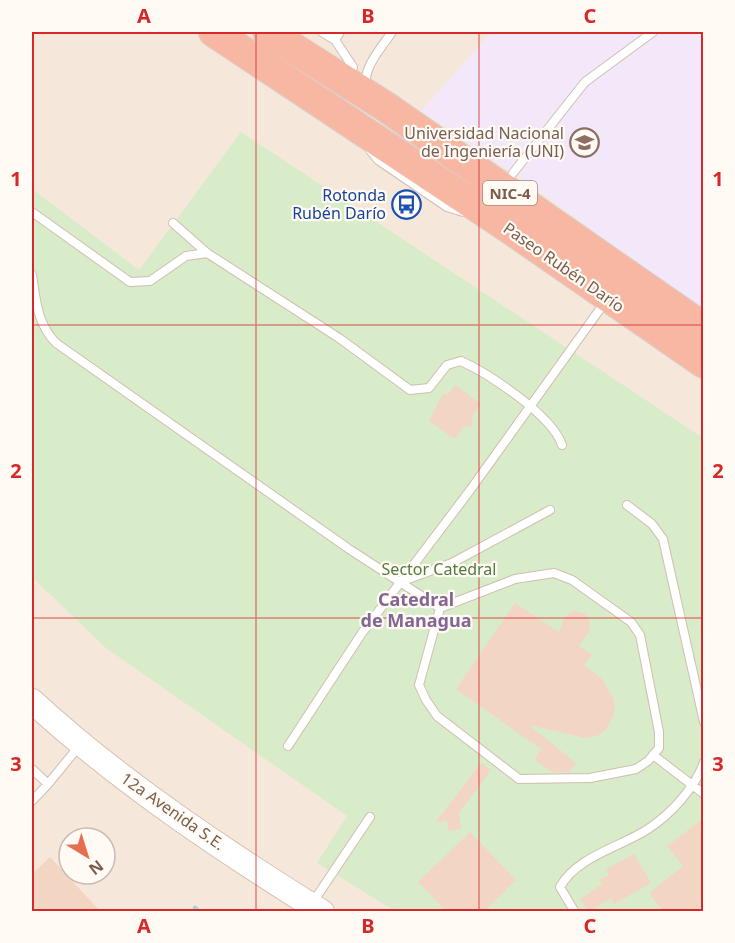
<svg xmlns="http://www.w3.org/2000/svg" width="735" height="943" font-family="'Noto Sans',sans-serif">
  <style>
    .residential { fill: #f5e8da; fill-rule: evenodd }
    .education { fill: #f3e8fa }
    .green { fill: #d8ecc9 }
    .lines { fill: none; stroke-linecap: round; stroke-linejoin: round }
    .stream { stroke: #a5d3da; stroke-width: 4.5 }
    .building { fill: #f3d5c3 }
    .lane-casing { stroke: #d1beb0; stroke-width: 10 }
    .secondary-casing { stroke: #d6c0b0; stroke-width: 26 }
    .highway-casing { stroke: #dad1cd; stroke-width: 32 }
    .lane { stroke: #fff; stroke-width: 8 }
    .secondary { stroke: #fff; stroke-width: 24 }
    .highway { stroke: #f7b7a3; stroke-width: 30 }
    .grid { fill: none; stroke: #d62828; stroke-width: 1.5; stroke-opacity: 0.55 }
    .labels { text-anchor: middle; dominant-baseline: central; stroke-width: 4.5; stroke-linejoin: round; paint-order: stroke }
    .shield { fill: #fffaf3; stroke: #a28b7f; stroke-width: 1.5 }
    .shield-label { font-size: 15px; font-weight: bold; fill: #7a5c4d }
    .education-label { font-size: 16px; fill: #785e54; stroke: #fffaf3; text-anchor: end }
    .transit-label { font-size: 16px; fill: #164399; stroke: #fffaf3; text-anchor: end }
    .street-label { font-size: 16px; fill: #7a5c4d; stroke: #fffaf3 }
    .park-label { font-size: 16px; fill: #537a41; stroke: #fffaf3 }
    .neighbourhood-label { font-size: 18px; font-weight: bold; fill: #846695; stroke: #fffaf3 }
    .neatline { fill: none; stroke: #d62828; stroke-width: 2 }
    .grid-label { font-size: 20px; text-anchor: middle; font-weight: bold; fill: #d62828 }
  </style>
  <rect width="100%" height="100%" fill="#fdf6ec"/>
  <path class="residential" d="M32 32H703V911H32ZM69 838H105V874H69Z"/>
  <path class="education" d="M497 32H703V312L532 186 421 111 489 35Z"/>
  <path class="green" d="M241 132 703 438V911H395L317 863 347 816 106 648 32 577V189L139 270Z"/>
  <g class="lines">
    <path class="stream" d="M195 908 200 912"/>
  </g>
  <path class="building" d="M455 385 481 404 473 415 472 426 463 427 455 439 429 421 443 393 447 395Z
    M515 603 559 632 564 618 574 611 585 614 590 622 589 632 579 646 592 655 584 665 602 679 614 699 615 711 607 729 597 736 586 738 529 725 576 763 569 772H552L535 760 541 749 456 689Z
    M481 763 491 770 459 813 461 829 448 831 447 820 435 823Z
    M704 818V912H664L649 893 683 866 667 846Z
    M470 832 516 880 483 912H447L418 882Z
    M634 854 651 883 614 904 611 898 588 912 580 899 602 884 600 880 609 875 606 869Z
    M50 857 101 912H32V874Z"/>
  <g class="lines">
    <defs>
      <path id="lane" d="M322 32 335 40 353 67 349 78
        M335 40 340 32
        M366 86C363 67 382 47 392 32
        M370 150 378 160 447 207 463 212
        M513 173 585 82 653 32
        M32 212 130 282 150 281 186 256 207 253
        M173 223 207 253 339 338 410 390 429 388 447 365 461 361C489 374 552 415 562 445
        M32 275C36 300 37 324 56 343L349 549 440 608 515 579 554 573 572 580 631 622 640 635 659 732V748L648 761 636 769 590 778 519 779 437 716 426 700 419 685 440 608
        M627 505 652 524 663 539 704 722
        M400 582 452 563 550 510
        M288 746 362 633 471 489 605 302
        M653 755 704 794
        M32 769 48 784 80 745
        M32 801 48 784
        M311 905 370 817
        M573 909 560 887C577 856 621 847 648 829 671 814 695 788 704 762"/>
      <path id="secondary" d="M32 701C119 781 221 849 322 912"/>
      <path id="highway" d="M214 32 506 226 704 363
        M268 32 386 107 704 328"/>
    </defs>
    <use href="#lane" class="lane-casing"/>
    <use href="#secondary" class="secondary-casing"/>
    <use href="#highway" class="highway-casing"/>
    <use href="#lane" class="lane"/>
    <use href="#secondary" class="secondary"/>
    <use href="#highway" class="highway"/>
  </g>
  <path class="grid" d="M256 32V912M479 32V912M32 325H704M32 618H704"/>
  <defs>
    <symbol id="university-ring" viewBox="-11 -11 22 22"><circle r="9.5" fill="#fffaf3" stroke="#8d6e63" stroke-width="1.5"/><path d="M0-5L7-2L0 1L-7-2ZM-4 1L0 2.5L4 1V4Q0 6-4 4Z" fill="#8d6e63"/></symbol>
    <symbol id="bus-ring" viewBox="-11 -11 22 22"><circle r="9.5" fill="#fffaf3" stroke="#1a4fb4" stroke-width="1.5"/><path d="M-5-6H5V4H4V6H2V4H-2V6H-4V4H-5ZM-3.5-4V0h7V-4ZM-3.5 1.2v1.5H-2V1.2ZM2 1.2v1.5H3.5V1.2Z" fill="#1a4fb4"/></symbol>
  </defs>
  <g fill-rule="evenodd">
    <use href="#university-ring" x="568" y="126" width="33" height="33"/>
    <use href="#bus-ring" x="390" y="188" width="33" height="33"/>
  </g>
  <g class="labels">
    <rect class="shield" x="483" y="181" width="54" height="24" rx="4.5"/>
    <g class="shield-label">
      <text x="510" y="193">NIC-4</text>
    </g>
    <g class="education-label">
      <text x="564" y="133">Universidad Nacional<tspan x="564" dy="18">de Ingeniería (UNI)</tspan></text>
    </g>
    <g class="transit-label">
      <text x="386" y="195">Rotonda<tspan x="386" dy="18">Rubén Darío</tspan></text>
    </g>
    <g class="street-label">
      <text transform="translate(564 267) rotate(35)">Paseo Rubén Darío</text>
      <text transform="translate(173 811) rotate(35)">12a Avenida S.E.</text>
    </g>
    <g class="park-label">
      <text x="439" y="569">Sector Catedral</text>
    </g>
    <g class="neighbourhood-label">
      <text x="416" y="599">Catedral<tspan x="416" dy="21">de Managua</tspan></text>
    </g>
  </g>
  <rect width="735" height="943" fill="none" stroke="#fffaf3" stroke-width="66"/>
  <g transform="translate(87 856) rotate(142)"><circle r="28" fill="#fffaf3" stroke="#cabbb1" stroke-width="1.5"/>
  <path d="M0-4.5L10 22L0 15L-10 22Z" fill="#e76f51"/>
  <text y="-9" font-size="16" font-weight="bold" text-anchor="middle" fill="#7a5c4d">N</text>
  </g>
  <rect x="33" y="33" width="669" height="877" class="neatline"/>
  <g class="grid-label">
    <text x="144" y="23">A</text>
    <text x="368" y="23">B</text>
    <text x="590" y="23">C</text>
    <text x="16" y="186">1</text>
    <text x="718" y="186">1</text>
    <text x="16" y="478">2</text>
    <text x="718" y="478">2</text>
    <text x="16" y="771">3</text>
    <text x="718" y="771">3</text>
    <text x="144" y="933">A</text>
    <text x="368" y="933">B</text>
    <text x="590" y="933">C</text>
  </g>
</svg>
